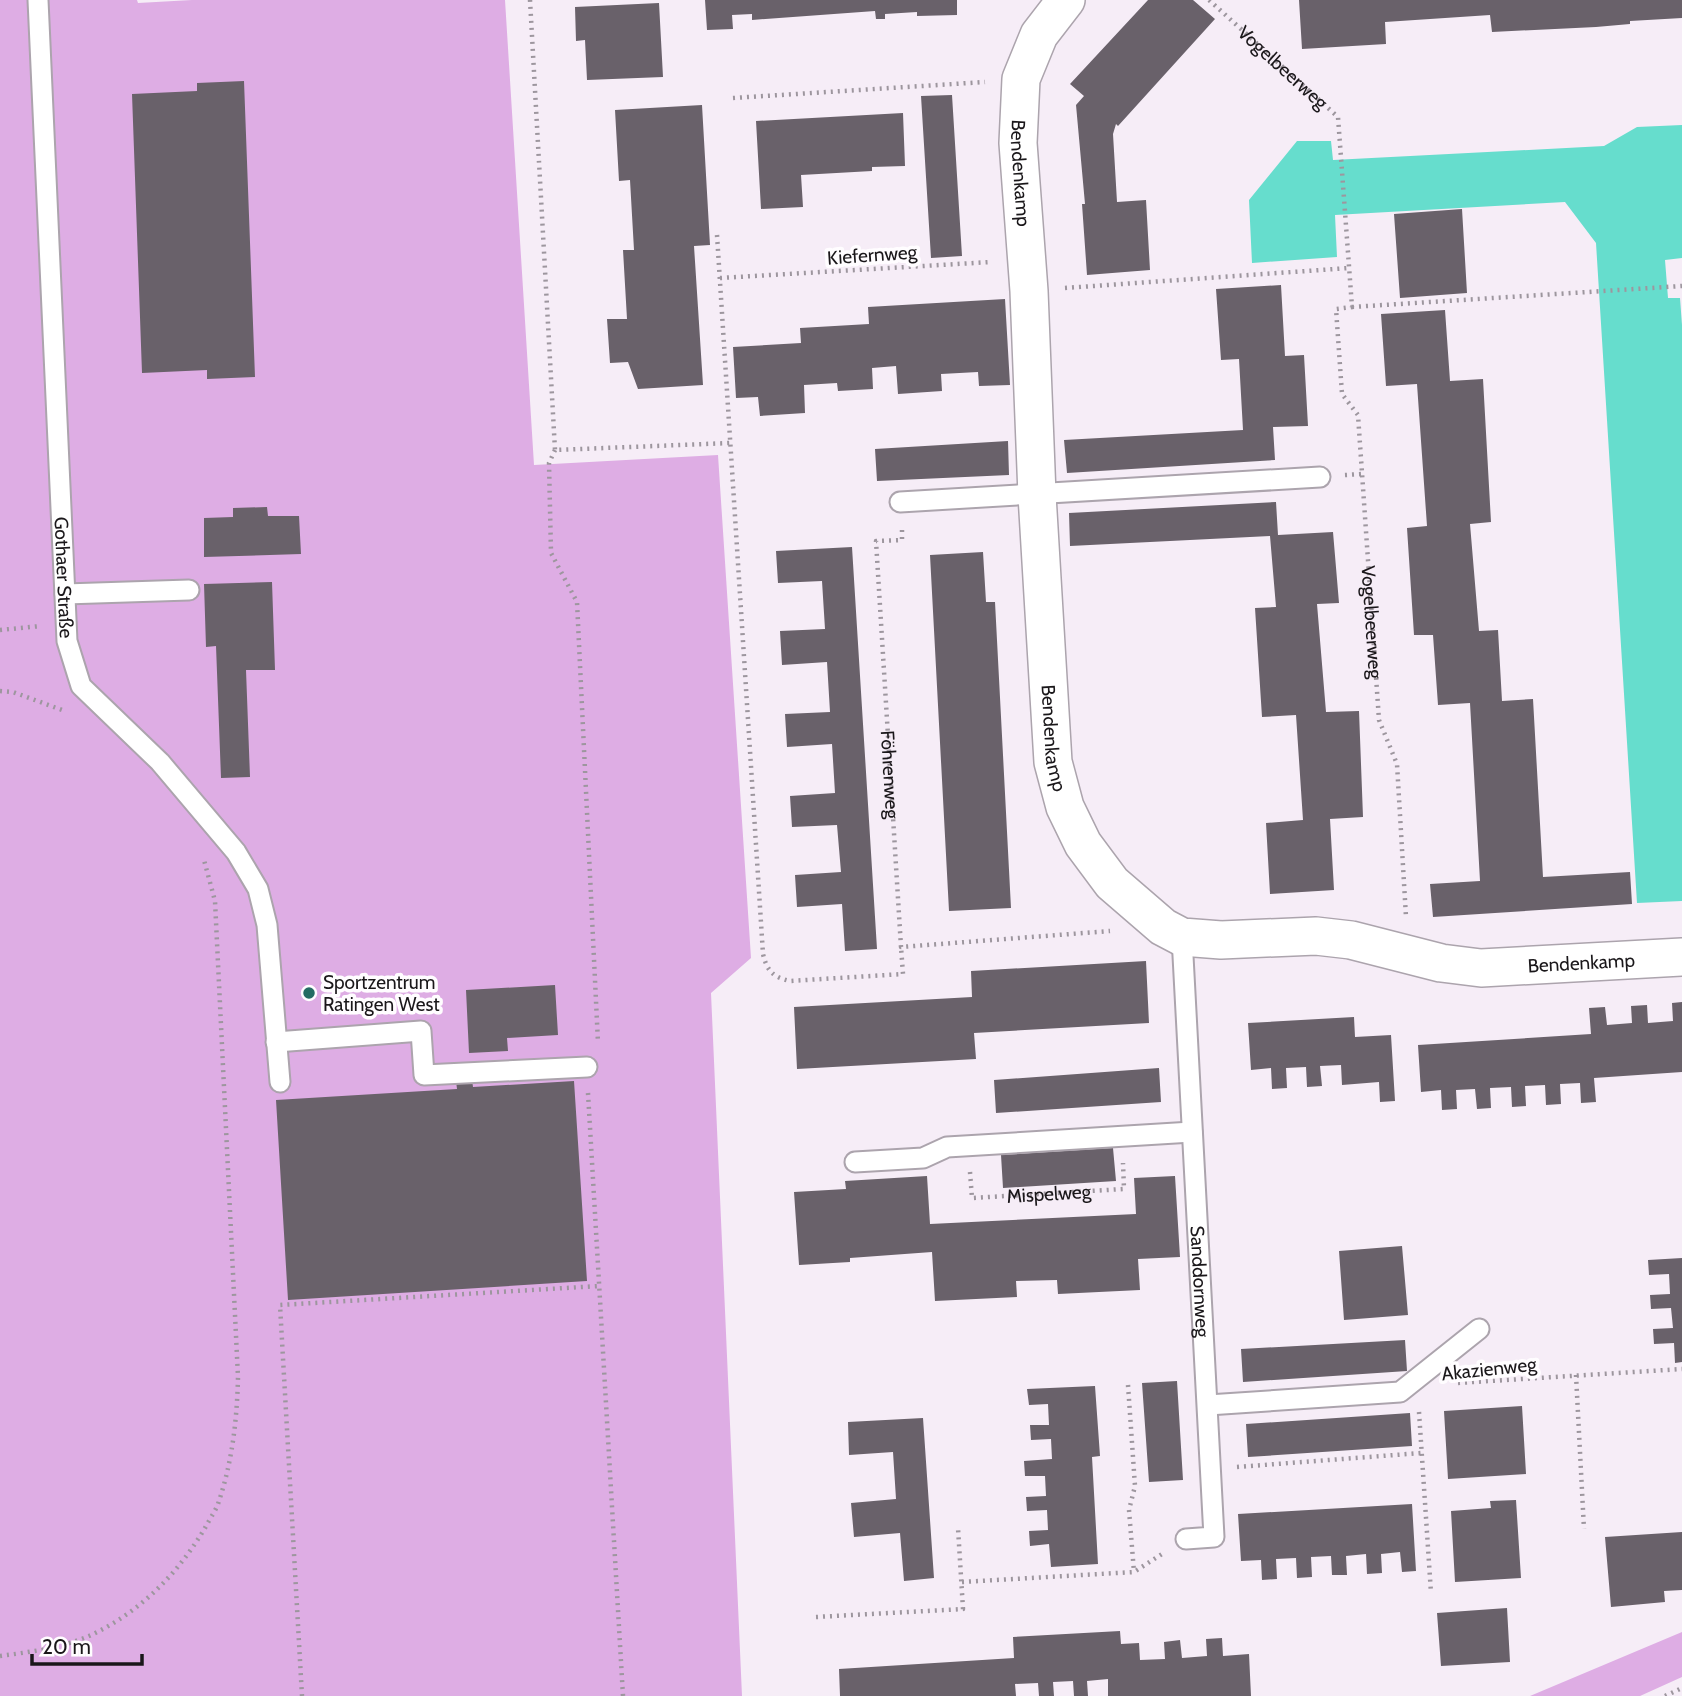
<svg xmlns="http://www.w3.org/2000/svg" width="1682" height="1696" font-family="Cabin,sans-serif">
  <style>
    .green { fill: #deade4 }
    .water { fill: #66ddcd }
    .building { fill: #69616a }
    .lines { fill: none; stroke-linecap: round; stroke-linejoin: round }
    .lane-casing { stroke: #aca4ad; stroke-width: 23 }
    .street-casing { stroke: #aca4ad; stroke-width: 40 }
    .path { stroke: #9d969e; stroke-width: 4.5; stroke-dasharray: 2 5; stroke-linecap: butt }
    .lane { stroke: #fff; stroke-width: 19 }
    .street { stroke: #fff; stroke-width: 37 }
    .poi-dot { fill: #246c63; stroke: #fffdff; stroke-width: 2.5 }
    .labels { text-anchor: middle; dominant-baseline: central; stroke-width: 7; stroke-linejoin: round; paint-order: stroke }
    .street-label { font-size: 19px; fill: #1a171a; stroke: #fffdff }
    .poi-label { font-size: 19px; fill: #1a171a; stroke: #fffdff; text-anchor: start }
  </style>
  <rect width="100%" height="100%" fill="#f6edf7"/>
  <path class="green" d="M0 0H137L138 3 192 0H505L534 465 718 455 751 958 711 993 742 1696H0Z
    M1682 1632V1677L1640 1696H1530Z"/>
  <path class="water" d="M1682 125V258L1665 260 1668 298H1680L1682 325V901L1637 903 1596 243 1565 202 1335 215 1337 257 1252 263 1249 200 1297 141H1331L1333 160 1604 146 1637 127Z"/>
  <path class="building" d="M705 0H957V15L917 16V12L885 14V19H876L875 11 752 20V14L732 15 733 29 707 30Z
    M1148 0H1193L1215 19 1118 126 1116 124 1113 134 1117 202 1146 200 1150 270 1087 275 1082 204H1085L1076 105 1084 96 1070 84Z
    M1299 0H1682V18L1630 21V24L1596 27 1492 32 1490 15 1385 22 1386 44 1302 49Z
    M659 3 663 77 587 80 585 40 576 41 575 7Z
    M244 81 255 377 207 379V370L142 373 132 94 197 91V83Z
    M952 95 962 256 931 258 921 96Z
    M702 105 710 245 694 246 703 385 638 389 628 362 610 363 607 319H627L623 250H634L630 180 619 181 615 110Z
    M903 113 905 166 872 167V171L801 175 803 207 761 209 756 121Z
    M1462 209 1467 293 1400 298 1394 214Z
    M1281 285 1285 356 1304 355 1308 426 1273 427 1275 460 1067 473 1064 440 1243 430 1239 359 1221 360 1216 289Z
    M1005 299 1010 385 979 386 978 372 941 374 942 391 898 394 896 366 872 368 873 389 838 391 837 383 804 385 805 413 760 416 758 397 736 398 733 347 801 343 800 328 869 324 868 307Z
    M1445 310 1450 381 1483 379 1491 522 1470 524 1479 631 1498 630 1502 701 1533 699 1543 877 1630 872 1632 904 1433 917 1430 884 1480 881 1470 703 1438 705 1433 635H1414L1407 528 1427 526 1417 384 1386 386 1381 314Z
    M1008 441 1009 475 877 481 875 449Z
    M1276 502 1278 535 1333 532 1339 603 1317 604 1326 712 1359 711 1363 817 1330 819 1334 890 1270 894 1266 823 1303 820 1296 715 1262 717 1255 608 1276 607 1270 536 1070 546 1069 513Z
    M267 507 268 516H299L301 554 204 557V518L233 517V508Z
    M852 547 877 949 845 951 842 904 797 907 795 875 841 872 837 825 792 827 790 796 835 793 832 744 787 747 785 714 830 712 827 662 782 665 780 631 825 629 822 581 778 583 776 551Z
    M983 552 986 602H995L1011 908 949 911 930 555Z
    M272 582 275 670H246L250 777 221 778 216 646 206 647 204 584Z
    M1146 961 1149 1023 974 1033 976 1059 797 1069 794 1007 972 997 971 971Z
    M555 985 558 1035 507 1038 508 1051 469 1053 466 990Z
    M1682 1002V1072L1594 1078 1596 1102 1581 1103 1580 1083 1560 1084 1561 1104 1546 1105 1545 1085 1525 1086 1526 1106 1512 1107 1511 1087 1490 1088 1491 1108 1477 1109 1475 1089 1456 1090 1457 1109 1442 1110 1441 1090 1421 1092 1418 1045 1591 1034 1589 1008 1605 1007 1607 1025 1632 1023 1631 1006 1647 1005 1648 1023 1673 1021 1672 1003Z
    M1354 1017 1355 1037 1391 1035 1395 1101 1380 1102 1379 1082 1342 1085 1341 1065 1320 1066 1322 1086 1307 1087 1306 1067 1286 1068 1287 1088 1272 1089 1271 1068 1251 1070 1248 1023Z
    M1159 1068 1161 1102 996 1113 994 1080Z
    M472 1080 473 1087 574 1081 587 1281 288 1300 276 1100 457 1089 456 1081Z
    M1113 1148 1116 1181 1003 1188 1001 1155Z
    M927 1176 930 1224 1136 1214 1134 1178 1175 1176 1180 1257 1138 1259 1140 1290 1058 1294 1057 1280 1016 1281 1017 1297 935 1301 932 1252 850 1258V1262L799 1265 794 1192 846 1189 845 1181Z
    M1402 1246 1408 1315 1344 1320 1339 1251Z
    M1682 1258V1362L1675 1363 1674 1343 1654 1344 1653 1329 1673 1328 1671 1308 1651 1309 1650 1295 1670 1294 1669 1274 1649 1275 1648 1260Z
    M1405 1340 1407 1371 1243 1382 1241 1349Z
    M1177 1381 1183 1480 1149 1482 1142 1383Z
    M1095 1386 1100 1456 1092 1457 1098 1564 1051 1567 1049 1544 1030 1546 1029 1531 1048 1530 1047 1510 1027 1511 1026 1497 1046 1496 1045 1476H1025L1024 1461 1052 1459 1051 1439 1031 1440 1030 1425H1049L1048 1404 1029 1405 1027 1389Z
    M1522 1406 1526 1474 1448 1479 1444 1411Z
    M1410 1413 1412 1446 1248 1457 1246 1424Z
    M923 1418 934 1578 904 1581 900 1533 854 1537 851 1503 896 1499 893 1452 849 1455 848 1422Z
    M1516 1500 1521 1578 1455 1582 1451 1511 1491 1508 1490 1501Z
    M1412 1504 1416 1571 1402 1572 1400 1552 1381 1554 1382 1573 1367 1574 1366 1554 1346 1556 1347 1575H1332L1331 1556 1311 1557 1312 1577 1297 1578 1296 1558 1276 1559 1277 1579 1262 1580 1261 1560 1241 1561 1238 1514Z
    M1682 1532V1590L1664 1591 1665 1602 1611 1607 1605 1537Z
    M1507 1608 1510 1662 1441 1666 1437 1613Z
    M1120 1631 1121 1644 1139 1643 1140 1660 1165 1659 1164 1642 1180 1640 1182 1658 1207 1656 1206 1639 1222 1638 1223 1656 1249 1654 1251 1696H1108V1679L1087 1681 1088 1696H1074L1073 1681 1053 1682 1054 1696H1039L1038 1683 1015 1684 1016 1696H840L839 1669 1014 1658 1013 1637Z"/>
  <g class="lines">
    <defs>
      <g id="lane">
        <path id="s4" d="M38 0 67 641 81 686 160 762 236 852 258 889 267 925 280 1082"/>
        <path d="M900 502 1320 477"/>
        <path d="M65 594 189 590"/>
        <path id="s5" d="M1182 937 1214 1537 1186 1539"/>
        <path d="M276 1042 421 1031 424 1075 587 1067"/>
        <path d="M855 1162 923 1158 947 1147 1192 1132"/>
        <path d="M1208 1405 1400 1392 1479 1329"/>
      </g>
      <g id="street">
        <path id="s6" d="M1066 0 1039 35 1021 79 1018 143 1029 291 1037 495 1053 762 1065 807 1083 844 1112 883 1163 927 1182 937 1221 940 1316 936 1351 940 1441 963 1481 968 1682 957"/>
      </g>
    </defs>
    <use href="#lane" class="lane-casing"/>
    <use href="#street" class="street-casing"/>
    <g class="path">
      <path d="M530 0 555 450 730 443"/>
      <path id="s1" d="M1209 0 1338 117 1352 307 1336 309 1342 394 1358 415 1379 720 1397 764 1406 917"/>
      <path d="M733 98 985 82"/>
      <path d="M717 235 763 954C767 971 773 977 790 981L903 974 901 947"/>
      <path d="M720 278 991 262"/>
      <path d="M1065 288 1349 268"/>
      <path d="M1352 307 1682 286"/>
      <path d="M555 450 549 463 551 553 577 602 598 1043"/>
      <path d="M1345 475 1362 474"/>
      <path id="s2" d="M902 530V540L876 541 901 947 1110 931"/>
      <path d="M0 630 41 626"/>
      <path d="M0 691 13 692 62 710"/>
      <path d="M588 1093 623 1696"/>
      <path id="s3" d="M970 1172 972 1198 1124 1189 1123 1163"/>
      <path d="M1576 1375 1584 1529"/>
      <path d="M1458 1383 1682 1369"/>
      <path d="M1128 1385 1135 1486 1129 1510 1134 1572"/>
      <path d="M1419 1412 1431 1593"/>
      <path d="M1237 1467 1421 1453"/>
      <path d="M962 1582 1134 1572 1165 1552"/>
      <path d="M816 1617 963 1609 958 1528"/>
      <path d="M0 1656C30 1652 61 1648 89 1636 139 1613 177 1575 205 1528 209 1520 215 1512 218 1504 232 1463 237 1421 238 1377L215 901 204 860"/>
      <path d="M302 1696 280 1305 599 1286"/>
      <path d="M1665 1696 1682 1688"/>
    </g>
    <use href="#lane" class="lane"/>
    <use href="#street" class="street"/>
  </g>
  <circle class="poi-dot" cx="309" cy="993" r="7"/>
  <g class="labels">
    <g class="street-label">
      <text stroke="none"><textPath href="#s1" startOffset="100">Vogelbeerweg</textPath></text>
      <text stroke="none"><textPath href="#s6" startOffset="186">Bendenkamp</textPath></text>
      <text transform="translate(872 255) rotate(-4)">Kiefernweg</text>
      <text stroke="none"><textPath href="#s4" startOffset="578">Gothaer Straße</textPath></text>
      <text stroke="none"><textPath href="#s1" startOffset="700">Vogelbeerweg</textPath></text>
      <text stroke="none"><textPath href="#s6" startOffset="752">Bendenkamp</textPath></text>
      <text stroke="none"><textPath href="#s2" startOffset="270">Föhrenweg</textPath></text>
      <text stroke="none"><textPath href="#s6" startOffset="1404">Bendenkamp</textPath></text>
      <text stroke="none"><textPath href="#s3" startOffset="103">Mispelweg</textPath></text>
      <text stroke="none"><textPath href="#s5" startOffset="345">Sanddornweg</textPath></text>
      <text transform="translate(1489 1369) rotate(-6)">Akazienweg</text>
    </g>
    <g class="poi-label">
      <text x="323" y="982">Sportzentrum<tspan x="323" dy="22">Ratingen West</tspan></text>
    </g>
  </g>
  <path d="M32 1654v10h110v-10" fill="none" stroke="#1a171a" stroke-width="3.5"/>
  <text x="42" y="1654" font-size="21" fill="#1a171a" stroke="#fffdff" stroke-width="5" paint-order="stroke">20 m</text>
</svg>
